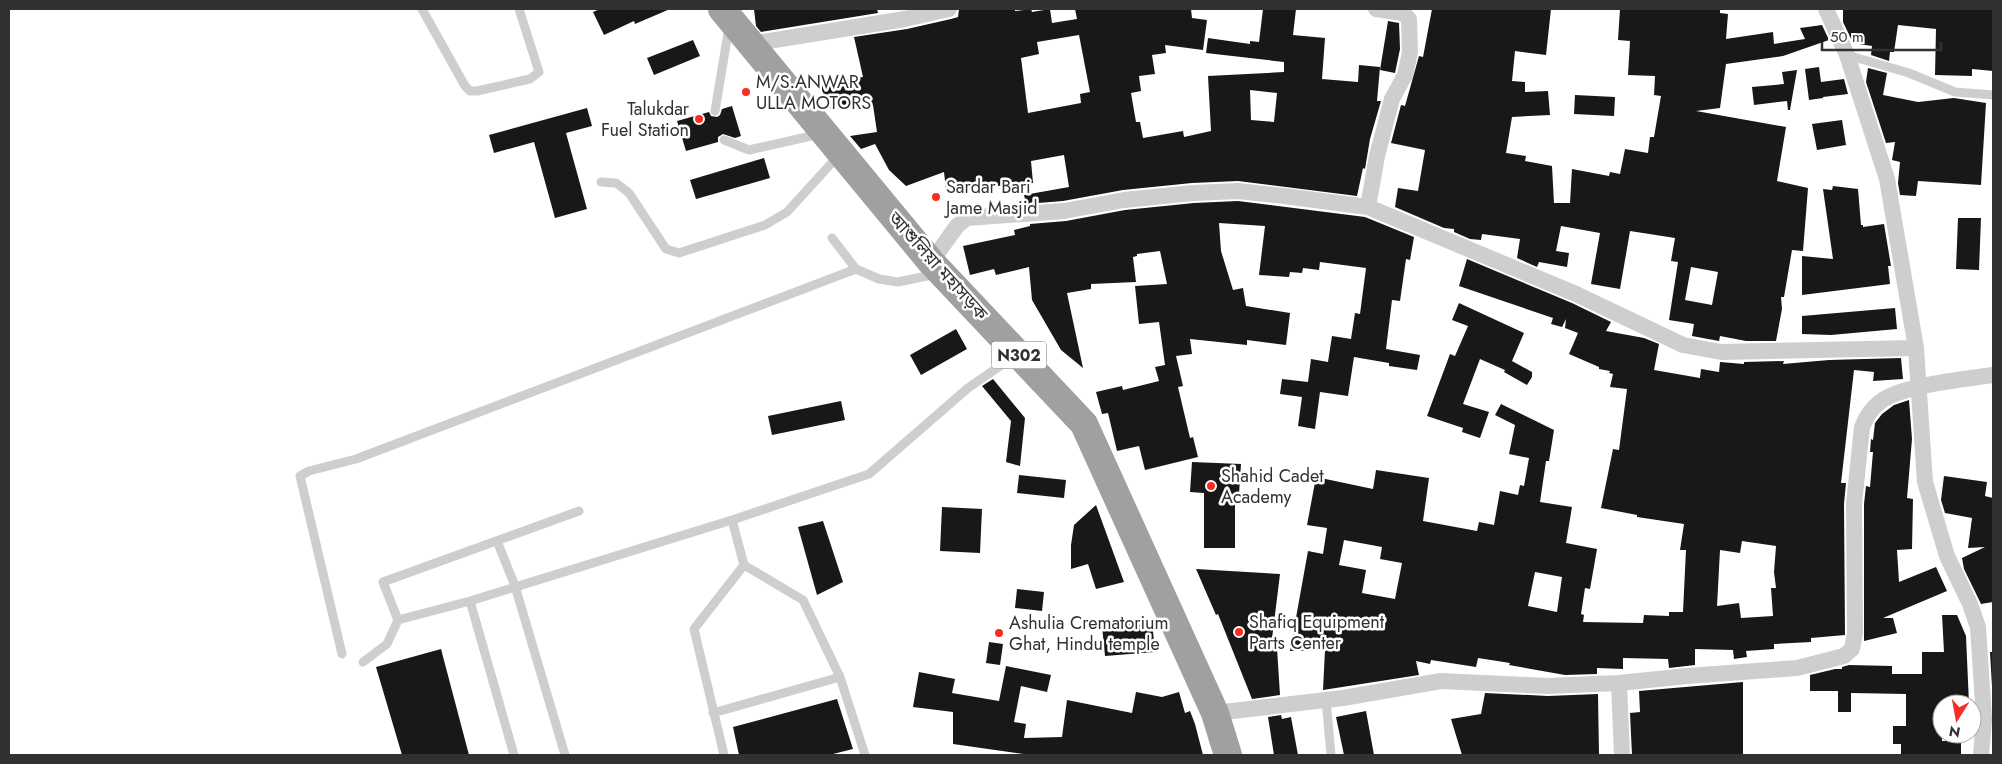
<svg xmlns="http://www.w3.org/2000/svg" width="2002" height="764" font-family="Jost,'Noto Sans Bengali',sans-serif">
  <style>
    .building { fill: #181818; fill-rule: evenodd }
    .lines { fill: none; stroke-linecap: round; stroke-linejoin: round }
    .service { stroke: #cecece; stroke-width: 9 }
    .minor { stroke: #cecece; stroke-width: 16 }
    .trunk { stroke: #a0a0a0; stroke-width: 28 }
    .poi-dot { fill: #f62e24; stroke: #fff; stroke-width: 2 }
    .labels { text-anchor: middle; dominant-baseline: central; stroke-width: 5; stroke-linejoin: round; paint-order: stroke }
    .shield { fill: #fff; stroke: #6f6f6f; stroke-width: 1 }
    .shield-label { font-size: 16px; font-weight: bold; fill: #313131 }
    .poi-label { font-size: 18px; fill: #313131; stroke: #fff; text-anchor: start }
    .street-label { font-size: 18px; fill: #313131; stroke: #fff }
  </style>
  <rect width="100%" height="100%" fill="#fff"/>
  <path class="building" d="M600 9H670L635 24 634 21 604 35 593 12Z
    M754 9H877L878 13 761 32 756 26Z
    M959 9H1015V11L1031 9 1032 12 1050 9 1052 23 1077 19 1075 9H1191L1192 18 1207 20 1203 50 1165 45 1166 53 1152 55 1155 74 1139 76 1141 91 1131 93 1136 122H1140L1143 138 1183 131 1184 137 1211 131 1208 76 1284 72V62L1206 53 1208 38 1250 44V41L1259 42 1263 9H1296L1293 35 1325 38 1322 79 1358 82 1359 65 1380 67 1377 101H1381L1370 139 1365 169 1363 168 1357 196 1238 181 1192 183 1123 190 1063 201 1026 204 1024 195 1069 187 1064 155 1031 161 1033 183 946 190 944 172 906 186 889 170 875 144 861 149 850 136 877 132 873 105 831 109 818 82 863 77 854 37 907 29 951 19 958 17ZM1079 35 1090 92 1080 94 1081 103 1028 113 1021 58 1039 54 1037 42ZM1250 90 1277 93 1274 122 1251 120Z
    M1432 9H1551L1546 55 1515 51 1512 81 1525 82V92L1548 91 1550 115 1512 117 1506 153 1526 156 1525 161 1552 166 1554 203H1570L1572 169 1609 176 1610 172 1620 174 1625 149 1648 153 1650 137H1654L1661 96 1654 95 1655 76 1628 75 1630 41 1618 40 1620 9H1720V13L1728 14 1726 39 1773 32 1774 44 1805 39 1800 28 1822 25 1829 40 1783 56 1726 64 1720 108 1696 111 1786 127 1777 181 1808 188 1803 251 1792 250 1784 297H1781L1782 309 1776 341H1746L1720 336 1719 341 1692 336 1694 324 1669 320 1678 262 1671 261 1675 238 1630 231 1620 289 1591 284 1600 233 1561 226 1556 251 1569 253 1567 267 1539 262 1537 267 1517 258 1520 239 1482 234 1481 240 1470 239 1454 232V229L1444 228 1395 207 1398 188 1418 191 1425 150 1391 143 1401 105 1405 106 1419 56 1423 57ZM1691 267 1718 272 1712 305 1685 300Z
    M1843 9H1993V71L1972 69V76L1935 75 1936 29 1898 25 1894 52H1890L1889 61 1871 55 1872 46 1853 43 1843 22Z
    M1388 21 1399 23 1400 49 1395 73 1380 70Z
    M693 40 700 56 654 75 647 58Z
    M1819 67 1821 82 1844 79 1848 94 1823 97V98L1809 100 1805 69Z
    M1868 68 1887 73 1883 95 1918 102 1954 98 1986 103 1981 185 1918 181 1916 196 1900 195 1898 183 1900 162 1892 160 1895 142 1886 143 1866 82Z
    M1797 70 1790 110H1788L1787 101 1754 105 1752 87 1784 84 1782 72Z
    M1575 95 1615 97 1614 116 1574 114Z
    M732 106 741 136 735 138 723 134 718 137V142L686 151 677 121 709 112 711 116 717 117 720 115 722 109Z
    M587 108 592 126 566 133 587 209 555 218 534 142 494 153 489 135Z
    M1842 120 1846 145 1817 150 1812 124Z
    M764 158 770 178 696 199 690 180Z
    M1833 186 1858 189 1861 225H1863V227L1884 224 1891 266H1888L1890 284 1802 295V256L1833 259 1823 189 1832 190Z
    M1238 201 1365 217 1414 237 1410 260 1406 259 1400 301 1392 300 1386 349 1420 355 1417 370 1389 366V363L1354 357 1348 396 1320 392 1315 429 1298 426 1302 397 1280 394 1282 379 1308 382 1311 359 1328 362 1332 336 1351 339 1355 313 1360 314 1366 268 1320 262 1319 270 1303 268 1302 273 1290 272 1289 277 1259 275 1265 226 1219 223 1221 251 1233 290 1243 288 1246 306 1290 313 1286 345 1247 340V345L1190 339 1192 354 1176 356 1183 386 1178 387 1190 438 1193 437 1198 457 1145 470 1139 446 1117 451 1108 413 1102 414 1096 392 1122 386 1123 390 1159 381 1155 367 1165 365 1159 322 1139 324 1135 286 1167 284 1160 251 1137 254V256L1133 257 1136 282 1091 284V289L1067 293 1083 368 1061 350 1032 300 1029 267 996 275 994 269 970 275 963 246 1015 235 1014 230 1030 226V224L1066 221 1125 210 1194 203Z
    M1958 218H1981L1979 270 1956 269Z
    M1467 259 1572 303 1611 322 1606 331 1644 338 1659 344 1654 370 1700 378 1701 369 1719 372 1720 362 1744 364V362L1784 361 1783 364 1829 360 1901 358 1903 379 1873 381 1874 372 1854 370 1841 483H1846L1844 504 1845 635 1811 638V642L1774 644V649L1746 651 1747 657 1734 659 1733 650 1695 649V665L1669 668 1668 659 1623 658V669L1597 668V674L1565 675 1509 665 1510 663 1478 658 1476 667 1431 660 1430 664 1416 661 1419 675 1323 690 1325 650 1290 651 1308 551 1323 554 1327 528 1307 525 1316 477 1373 489 1376 470 1429 478 1423 521 1477 531 1479 522 1494 525 1500 491 1518 495 1520 485 1524 486 1529 458 1509 454 1515 425 1495 415 1501 404 1554 430 1549 461H1546L1540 502 1572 507 1566 543 1597 549 1590 589 1585 588 1581 614 1584 615 1583 622 1643 623 1644 615 1669 616V612H1683L1686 550H1680L1684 524 1637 517V515L1601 508 1613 449 1619 450 1627 389 1610 387 1613 374 1609 373 1610 371 1599 369V367L1569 354 1578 333 1565 328 1566 319 1562 327 1551 324 1553 318 1459 286ZM1344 540 1382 547 1380 559 1402 563 1395 599 1362 593 1366 570 1339 565ZM1742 541 1776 546 1774 572 1776 588H1771L1773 616 1741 618 1739 603 1717 606 1720 550 1740 553ZM1535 572 1562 577 1557 612 1528 606Z
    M1459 303 1524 333 1512 361 1532 372V377L1527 385 1504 372 1505 370 1480 359 1463 404 1489 412 1480 438 1462 432 1463 428 1427 416 1450 354 1455 356 1468 326 1452 320Z
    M1895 308 1897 329 1831 335 1802 334V316Z
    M956 329 967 349 921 375 910 355Z
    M993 379 1025 418 1020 466 1006 462 1011 421 982 386Z
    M1909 400 1912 439 1907 498 1913 499 1912 549 1897 550 1899 582 1936 567 1947 591 1883 618H1893L1897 633 1864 641V504L1866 486 1870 487 1873 452H1870L1871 439 1873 440 1875 423 1882 414 1894 405Z
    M841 401 845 420 772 435 768 416Z
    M1192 462 1241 464 1239 494H1235V548H1204V493L1190 492Z
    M1019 475 1066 480 1064 498 1017 493Z
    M1944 476 1987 482 1985 496 1993 498V602L1981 604 1964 569 1962 558 1985 547 1968 548 1972 518 1945 513 1941 500Z
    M1096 505 1124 582 1096 589 1088 564 1071 569V545L1074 525Z
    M942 507 982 509 980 553 940 551Z
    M823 521 843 582 817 595 798 527Z
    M1196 569 1280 574 1271 647 1277 648 1280 695 1252 699 1218 614 1216 615Z
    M1017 589 1044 592 1042 611 1015 608Z
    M1942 615H1957L1966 636 1969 704H1942V741H1961V755H1901V744H1893V726H1906V694L1851 693V712H1838V691H1810V675L1835 669H1842V667L1849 665 1892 666V674H1922V652H1944Z
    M1152 621 1155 652 1105 656 1102 626Z
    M989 642 1003 644 1000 665 986 663Z
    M441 649 469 755H402L376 667Z
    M1990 652H1993V704Z
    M1006 666 1051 675 1047 692 1021 686 1014 722 1026 724 1024 738 1062 737 1067 700 1132 713 1136 692 1162 697 1179 692 1185 713 1190 711 1195 724 1203 755H1031L953 744V712L913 707 919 672 955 679 952 693 999 701Z
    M1743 682V755H1632L1630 713 1640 712 1639 691Z
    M1485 693 1548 696 1598 694 1599 755H1462L1451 719 1481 714Z
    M837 699 853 749 829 755H739L733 727Z
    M1366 711 1374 755H1344L1336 717Z
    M1281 715 1282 719 1291 717 1298 755H1274L1268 717Z"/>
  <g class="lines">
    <path class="service" d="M422 9 465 86 470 91H477L530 79 539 72 519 9
      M1847 55 1909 73 1955 92 1993 95
      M715 111 729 27
      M724 140 749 150 820 134
      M601 182 616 183 629 193 666 249 679 253 765 225 787 212 839 155
      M832 238 856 269 879 279 898 282 936 274
      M497 541 515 586 565 755
      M470 601 514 755
      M398 620 383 582 579 511
      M342 654 300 476 309 471 356 459 856 269
      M363 662 387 644 398 620 470 601 732 520 869 474 968 388 1016 355
      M840 677 865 755
      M1326 700 1331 755
      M713 713 840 677 803 600 744 565 732 520
      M724 755 694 629 744 565"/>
    <path class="minor" d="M1826 9 1847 55 1887 179 1916 348 1925 482 1947 556 1970 604 1978 627 1984 719 1981 755
      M751 44 905 19 949 9
      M1368 207 1377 156 1392 99 1405 75 1410 52 1409 19 1403 13 1376 9
      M931 262 957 226 967 218 1064 211 1124 200 1193 193 1238 191 1284 196 1368 207 1576 294 1683 345 1721 352 1916 348
      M1619 683 1622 755
      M1215 713 1343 698 1441 681 1548 686 1619 683 1687 676 1797 668 1844 656 1852 649 1855 633 1854 504 1862 427C1866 417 1872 408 1880 402 1901 385 1966 379 1993 375"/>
    <path class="trunk" d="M722 9 931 262 1084 424 1215 713 1228 755"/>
  </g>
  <g class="poi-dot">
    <circle cx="746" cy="92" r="5"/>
    <circle cx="699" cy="119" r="5"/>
    <circle cx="936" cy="197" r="5"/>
    <circle cx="1211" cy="486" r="5"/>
    <circle cx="1239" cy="632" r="5"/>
    <circle cx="999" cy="633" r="5"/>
  </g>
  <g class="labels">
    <rect class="shield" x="991.5" y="341.5" width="55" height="27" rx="4"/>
    <g class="shield-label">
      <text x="1019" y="355">N302</text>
    </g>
    <g class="poi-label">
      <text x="756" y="82">M/S.ANWAR<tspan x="756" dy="21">ULLA MOTORS</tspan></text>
      <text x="689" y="109" text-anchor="end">Talukdar<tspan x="689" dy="21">Fuel Station</tspan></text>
      <text x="946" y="187">Sardar Bari<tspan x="946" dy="21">Jame Masjid</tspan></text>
      <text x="1221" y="476">Shahid Cadet<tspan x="1221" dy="21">Academy</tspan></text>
      <text x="1249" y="622">Shafiq Equipment<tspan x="1249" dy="21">Parts Center</tspan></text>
      <text x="1009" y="623">Ashulia Crematorium<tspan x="1009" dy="21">Ghat, Hindu temple</tspan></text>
    </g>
    <g class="street-label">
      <text transform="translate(938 266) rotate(48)">আশুলিয়া মহাসড়ক</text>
    </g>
  </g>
  <rect width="2002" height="764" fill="none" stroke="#313131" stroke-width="20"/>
  <g transform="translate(1957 719) rotate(191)"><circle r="24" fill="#ffffff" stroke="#adadad"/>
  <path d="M0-4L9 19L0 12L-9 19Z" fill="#f62e24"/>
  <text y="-8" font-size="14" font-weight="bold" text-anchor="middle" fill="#313131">N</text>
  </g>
  <path d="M1822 42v8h119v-8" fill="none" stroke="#313131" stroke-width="2.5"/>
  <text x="1830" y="42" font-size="15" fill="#313131" stroke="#ffffff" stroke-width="4" paint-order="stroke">50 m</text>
</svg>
